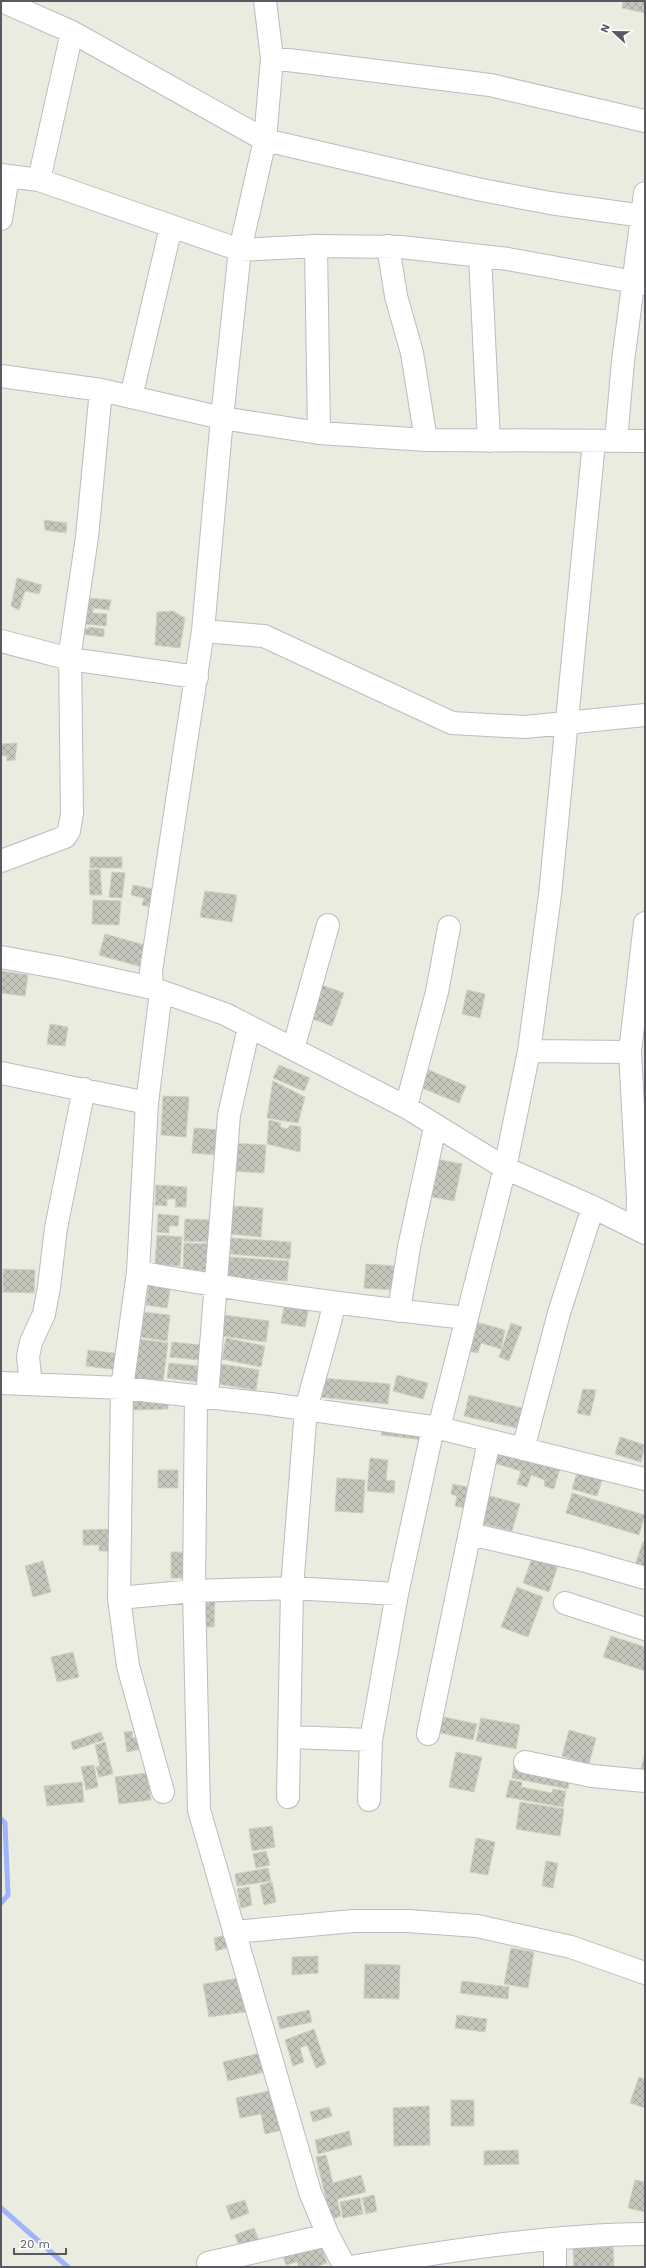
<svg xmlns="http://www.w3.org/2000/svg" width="646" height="2268" font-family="'Work Sans',sans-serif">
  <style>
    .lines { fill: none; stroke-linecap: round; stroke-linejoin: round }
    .stream { stroke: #a0b4fc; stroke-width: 5 }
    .building { fill: url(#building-cross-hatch); stroke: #cfd0bf }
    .minor-casing { stroke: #bbbbc2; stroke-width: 24 }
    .minor { stroke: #fff; stroke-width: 22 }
  </style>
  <defs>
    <pattern id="building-cross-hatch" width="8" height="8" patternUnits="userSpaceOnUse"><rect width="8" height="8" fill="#c6c7bc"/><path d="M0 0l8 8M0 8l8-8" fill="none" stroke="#a4a59c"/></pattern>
  </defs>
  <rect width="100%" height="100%" fill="#eaece0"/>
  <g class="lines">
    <path class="stream" d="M1 1819 5 1823 8 1895 1 1903
      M1 2208 68 2267"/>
  </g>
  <path class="building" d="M623 1H645V13L622 8Z
    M44 520 67 523 66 533 45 530Z
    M17 578 42 585 39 594 25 591 19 610 11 606Z
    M86 598 111 600 109 610 94 608 92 613 107 614 106 626 85 624 84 628 87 629 89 627 104 629V637L82 634Z
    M173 611 185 618 180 648 155 645 157 612Z
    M17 743 15 760 7 761V756L1 755V744Z
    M90 857H122V868H90Z
    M100 869 102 895H90L89 870Z
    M112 872 125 873 122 898 109 897Z
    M133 885 158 890 154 908 142 905 144 898 131 895Z
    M205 891 237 895 232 922 200 917Z
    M93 900 121 901 119 925 92 924Z
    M105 934 148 946 142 967 99 955Z
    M1 971 28 975 25 996 1 993Z
    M319 984 344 993 332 1026 307 1017Z
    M467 990 485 994 480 1018 462 1014Z
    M50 1024 68 1027 65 1046 47 1044Z
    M279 1065 310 1078 304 1091 273 1078Z
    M429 1070 466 1086 459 1103 422 1088Z
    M273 1081 305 1097 298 1123 267 1118Z
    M163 1096 189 1097 186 1137 161 1135Z
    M269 1120 281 1123 280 1127 288 1129 290 1125 301 1127 300 1152 267 1144Z
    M194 1128 221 1130 219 1155 192 1153Z
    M232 1143 266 1145 264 1173 230 1171Z
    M435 1159 462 1164 454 1201 427 1196Z
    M156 1185 187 1187 186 1207H175L176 1199H167V1206L155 1205Z
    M233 1206 263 1208 261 1237 231 1234Z
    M158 1214 179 1216 178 1226H169V1233L157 1232Z
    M185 1219 212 1220V1242L184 1241Z
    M157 1235 182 1237 180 1266 155 1264Z
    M231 1238 291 1242 290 1259 230 1254Z
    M184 1243 211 1244 210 1271 183 1270Z
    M229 1257 289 1261 287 1281 227 1277Z
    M366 1264 396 1266 394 1290 364 1288Z
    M3 1269 35 1270 34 1293 3 1292Z
    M149 1281 171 1284 167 1308 146 1305Z
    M285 1303 309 1307 305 1327 281 1323Z
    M142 1312 170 1315 167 1341 139 1337Z
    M224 1315 269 1321 266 1342 222 1336Z
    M476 1322 505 1330 501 1349 481 1343 478 1353 468 1351Z
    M511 1323 522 1327 509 1361 499 1357Z
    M226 1338 265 1346 261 1367 222 1359Z
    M139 1339 168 1343 163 1382 134 1379Z
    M172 1342 201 1345 199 1360 170 1357Z
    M88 1350 121 1354 119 1370 86 1366Z
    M169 1363 200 1366 198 1382 167 1378Z
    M221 1364 259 1370 256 1390 218 1384Z
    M397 1375 428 1383 423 1399 393 1391Z
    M322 1378 390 1384 388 1404 320 1397Z
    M583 1389 596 1390 590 1416 577 1413Z
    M132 1394H168V1409L131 1410Z
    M469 1395 526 1409 521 1429 464 1416Z
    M383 1422 426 1428 424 1440 381 1435Z
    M620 1437 645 1445 641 1462 615 1454Z
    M499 1449 560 1468 554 1489 544 1486 545 1480 531 1475 527 1487 517 1484 521 1471 494 1463Z
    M370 1458 388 1460 386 1480 395 1481 394 1493 367 1491Z
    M579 1466 604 1474 597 1496 572 1489Z
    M158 1470H178V1488H158Z
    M337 1478 365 1480 363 1513 335 1511Z
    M453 1484 476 1489 472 1509 455 1506 457 1496 451 1494Z
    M572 1493 645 1515 639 1535 566 1513Z
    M487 1495 520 1504 512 1531 479 1523Z
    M112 1529V1551H99V1545H83V1530Z
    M643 1542H645V1567L635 1564Z
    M171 1552H189L188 1578H171Z
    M534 1553 559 1562 549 1592 523 1583Z
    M43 1561 51 1592 33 1597 25 1566Z
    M517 1587 543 1597 528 1637 501 1627Z
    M206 1595H215L214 1627H205Z
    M611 1636 645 1647V1671L603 1657Z
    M73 1652 79 1677 57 1682 51 1657Z
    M439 1716 477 1724 473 1740 436 1732Z
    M481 1718 520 1725 516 1749 476 1741Z
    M569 1730 596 1738 589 1764 562 1756Z
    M132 1731 133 1738 144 1736 147 1748 127 1752 124 1732Z
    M101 1732 104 1740 73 1750 71 1742Z
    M105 1742 113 1774 99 1777 96 1767 100 1766 95 1745Z
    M456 1752 482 1757 474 1792 449 1787Z
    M645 1753V1770L641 1769Z
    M94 1765 98 1787 86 1790 81 1767Z
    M514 1765 570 1776 568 1789 512 1778Z
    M147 1773 151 1800 119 1804 115 1777Z
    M510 1780 522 1782 521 1787 552 1793 553 1789 566 1791 563 1807 506 1797Z
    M82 1782 84 1802 47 1806 44 1786Z
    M520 1802 564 1809 560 1836 516 1829Z
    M272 1826 275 1847 252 1851 249 1829Z
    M476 1838 495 1842 488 1875 470 1872Z
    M266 1851 270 1865 256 1868 253 1854Z
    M546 1861 558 1863 553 1888 542 1886Z
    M268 1868 271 1881 237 1886 235 1874Z
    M272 1882 276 1902 264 1905 260 1885Z
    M249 1887 252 1905 241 1908 237 1889Z
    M230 1934 233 1946 216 1951 214 1938Z
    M511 1948 534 1952 528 1988 504 1984Z
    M318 1956V1973L292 1975V1957Z
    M365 1964 400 1965 399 1999 364 1998Z
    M246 1977 251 2011 209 2017 203 1984Z
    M462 1981 509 1987 508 1999 460 1993Z
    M309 2010 312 2022 280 2029 277 2017Z
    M457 2015 487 2019 485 2032 455 2028Z
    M314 2029 326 2064 316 2068 307 2045 300 2048 304 2062 293 2066 285 2040Z
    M264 2052 269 2071 228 2081 223 2062Z
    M639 2077 645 2079V2108L630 2103Z
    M278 2089 287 2129 265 2134 261 2114 240 2118 236 2098Z
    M451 2100H474V2126H451Z
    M429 2106 430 2145 394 2146 393 2108Z
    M329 2107 332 2116 313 2122 310 2112Z
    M349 2131 352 2145 318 2154 315 2140Z
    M518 2150 519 2164 484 2165V2151Z
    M326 2155 333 2183 361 2175 366 2192 337 2199 341 2216 331 2219 316 2157Z
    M635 2180 645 2182V2212L628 2208Z
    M374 2195 377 2211 366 2214 362 2198Z
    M360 2198 363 2214 343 2218 340 2202Z
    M245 2200 249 2213 231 2220 226 2206Z
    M254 2228 260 2244 241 2251 235 2235Z
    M321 2244 327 2263 315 2267H299L297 2262 286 2265 283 2256Z
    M613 2247 614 2267H574L573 2248Z"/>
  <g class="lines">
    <defs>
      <path id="minor" d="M2 1 72 32 265 140 477 189 550 203 643 216
        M265 1 272 58 265 140 240 250 222 418 203 631 151 971 152 988 225 1014 406 1107 505 1168 593 1207 645 1233
        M272 58 490 85 645 121
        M1 175 39 180 240 250 316 246 401 247 508 259 645 284
        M39 180 72 32
        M1 219 8 176
        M316 246 319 433
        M388 246 396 296 412 353 426 440
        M480 256 489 441
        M1 376 101 390 222 418 319 433 426 440 645 441
        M131 397 171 227
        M616 441 623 361 645 193
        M203 631 264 636 452 723 525 727 645 715
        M1 641 70 659 197 677
        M1 861 65 837 69 831 72 813 70 652 87 537 101 390
        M1 957 61 968 152 988
        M161 992 147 1103 138 1272 122 1388 119 1598 128 1666 163 1792
        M293 1049 328 925
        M529 1051 630 1052
        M1 1073 147 1103
        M406 1107 437 992 449 927
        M637 1229 638 1199 630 1052 645 923
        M138 1272C247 1292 356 1306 466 1318
        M399 1311 409 1247 435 1127
        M1 1383 122 1388 270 1404 439 1428 645 1479
        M31 1384 28 1357 31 1342 44 1314 49 1287 56 1228 84 1089
        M196 1396 194 1591 199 1810 310 2192 328 2235 345 2267
        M207 1397 229 1115 249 1027
        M439 1428 505 1168 529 1051 550 895 594 442
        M523 1449 559 1313 593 1207
        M470 1534 582 1560 645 1578
        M119 1598 194 1591 292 1588 397 1594
        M565 1603 645 1629
        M428 1734 489 1441
        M291 1737 371 1740
        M525 1762 592 1776 645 1781
        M288 1797 292 1588 306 1409 330 1322 333 1309 330 1303
        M369 1800 371 1740 397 1594 433 1428
        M234 1932 353 1921H408L477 1926 571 1947 645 1973
        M208 2263 328 2235
        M350 2267C448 2251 546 2235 645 2234
        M555 2267V2239"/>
    </defs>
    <use href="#minor" class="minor-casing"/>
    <use href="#minor" class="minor"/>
  </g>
  <rect width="646" height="2268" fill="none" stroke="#595a61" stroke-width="4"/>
  <g transform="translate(614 32) rotate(292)" stroke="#ffffff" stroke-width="3" paint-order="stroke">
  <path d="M0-3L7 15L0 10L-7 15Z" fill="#595a61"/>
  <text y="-6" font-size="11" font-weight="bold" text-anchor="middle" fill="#595a61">N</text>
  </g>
  <path d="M14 2248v6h52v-6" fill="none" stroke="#595a61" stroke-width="2"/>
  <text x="20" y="2248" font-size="12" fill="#595a61" stroke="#ffffff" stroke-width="3" paint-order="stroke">20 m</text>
</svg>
